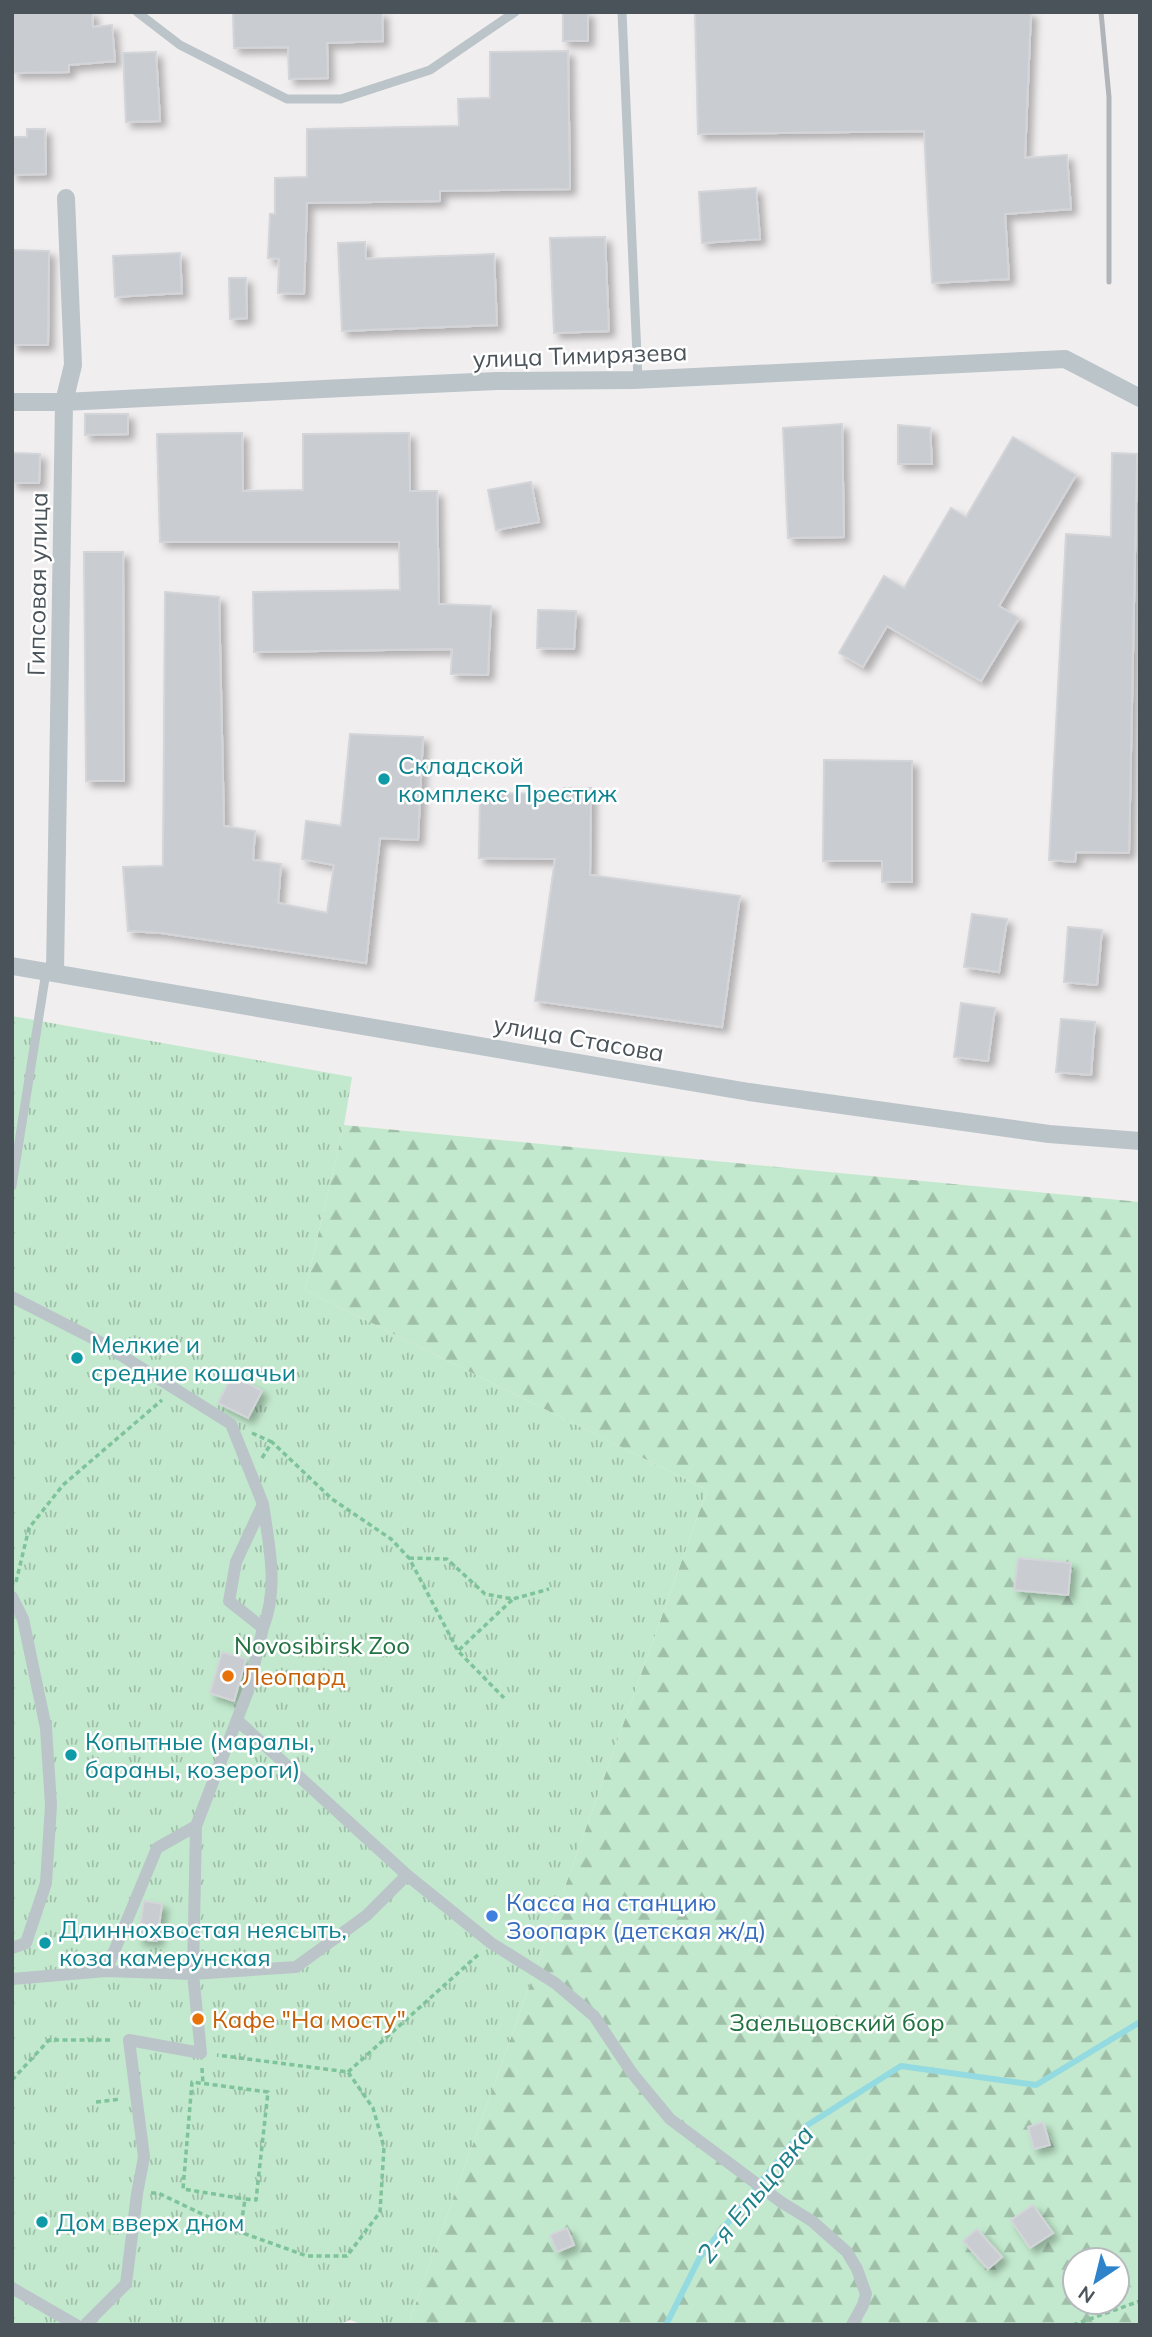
<svg xmlns="http://www.w3.org/2000/svg" width="1152" height="2337" font-family="Mulish,sans-serif">
  <style>
    .forest { fill: url(#forest-firs); fill-rule: evenodd }
    .park { fill: url(#park-tufts) }
    .lines { fill: none; stroke-linecap: round; stroke-linejoin: round }
    .stream { stroke: #94dae1; stroke-width: 6 }
    .building { fill: #c9ccd0; stroke: #d3d5d9; stroke-width: 2; filter: url(#shadow) }
    .path { stroke: #7ec399; stroke-width: 3.5; stroke-dasharray: 5 3.5; stroke-linecap: butt }
    .service { stroke: #bbc4c9; stroke-width: 9 }
    .pedestrian { stroke: #bbc4c9; stroke-width: 12 }
    .minor { stroke: #bbc4c9; stroke-width: 18 }
    .rail { stroke: #b1b4b8; stroke-width: 5 }
    .culture-dot { fill: #0f9aa8; stroke: #fff; stroke-width: 2.5 }
    .food-dot { fill: #e8710a; stroke: #fff; stroke-width: 2.5 }
    .shop-dot { fill: #3f7fe0; stroke: #fff; stroke-width: 2.5 }
    .labels { text-anchor: middle; dominant-baseline: central; stroke-width: 5; stroke-linejoin: round; paint-order: stroke }
    .street-label { font-size: 24px; fill: #495359; stroke: #fff }
    .culture-label { font-size: 24px; fill: #0d838f; stroke: #fff; text-anchor: start }
    .park-label { font-size: 24px; fill: #227241; stroke: #fff }
    .food-label { font-size: 24px; fill: #c56008; stroke: #fff; text-anchor: start }
    .shop-label { font-size: 24px; fill: #366cbe; stroke: #fff; text-anchor: start }
    .water-label { font-size: 26px; font-style: italic; fill: #1c808a; stroke: #fff }
  </style>
  <defs>
    <pattern id="forest-firs" width="22" height="20" patternUnits="userSpaceOnUse" patternTransform="scale(1.75)"><rect width="22" height="20" fill="#c2e9cd"/><path d="M5 1l3.5 6h-7zM16 11l3.5 6h-7z" fill="#a0bfa9"/></pattern>
    <pattern id="park-tufts" width="24" height="20" patternUnits="userSpaceOnUse" patternTransform="scale(1.75)"><rect width="24" height="20" fill="#c2e9cd"/><path d="M3 7l-1-3M5 7V3M7 7l1-3M15 17l-1-3M17 17v-4M19 17l1-3" fill="none" stroke="#a0bfa9"/></pattern>
    <filter id="shadow"><feDropShadow dx="5.5" dy="5.5" stdDeviation="3.5" flood-color="#0004"/></filter>
  </defs>
  <rect width="100%" height="100%" fill="#f1eeef"/>
  <path class="forest" d="M344 1125 1140 1202V2325H408L707 1490 305 1290ZM1075 2260H1117V2302H1075Z"/>
  <path class="park" d="M12 1016 352 1077 344 1125 305 1290 707 1490 408 2325H364L350 2320 338 2325H12Z"/>
  <g class="lines">
    <path class="stream" d="M666 2325 700 2257 806 2126 901 2066 1036 2085 1140 2022"/>
  </g>
  <path class="building" d="M12 12H92L93 27 112 25 115 61 69 65V72L14 73Z
    M233 12H382L383 41 327 43 328 78 289 79 288 47 234 48Z
    M563 12H588V41H563Z
    M695 12H1031L1025 158 1067 155 1071 209 1005 214 1009 279 932 283 924 131 698 134Z
    M568 51 570 189 440 191V201L307 203 304 294 278 293 279 259 268 258 270 214H275V178L307 177V129L459 126 458 99 490 98V52Z
    M156 52 160 121 126 122 123 53Z
    M27 129H45L46 174 12 175V137H27Z
    M756 188 760 239 702 243 699 192Z
    M605 237 609 331 554 333 550 238Z
    M365 242 366 259 494 254 497 325 342 331 338 243Z
    M12 250 49 251 48 345H12Z
    M180 253 182 293 115 297 113 256Z
    M229 278H246L247 318 230 319Z
    M85 414H128V434L85 435Z
    M842 424 844 537 788 538 783 428Z
    M898 425 930 428 932 464H898Z
    M242 433 243 491 303 490V434L409 433 410 491H437L439 604 491 606 488 675 451 674 452 649 254 652 253 592 400 590 399 542H160L157 434Z
    M1013 437 1076 475 999 606 1019 618 981 681 887 626 863 667 839 653 884 576 904 588 951 508 966 517Z
    M12 453 40 454 39 483H12Z
    M1112 453 1137 454 1129 853 1076 852 1075 862 1049 860 1066 534 1111 537Z
    M531 482 539 522 496 530 488 490Z
    M84 552H123L124 781H86Z
    M165 592 219 597 224 826 255 831 253 860 281 864 278 903 327 913 334 865 302 859 306 821 341 826 350 734 423 737 418 840 380 838 366 963 161 933 128 931 123 867 163 866Z
    M538 610 576 611 574 649 537 648Z
    M824 760 912 761V882H882V861H823Z
    M564 788H591L590 875 740 896 722 1027 535 1001 555 859 479 858 480 793 564 794Z
    M972 914 1007 919 999 972 964 967Z
    M1068 927 1102 930 1097 985 1064 982Z
    M961 1003 995 1008 988 1061 954 1057Z
    M1061 1019 1095 1022 1091 1075 1056 1072Z
    M232 1375 262 1391 248 1418 218 1403Z
    M1018 1558 1071 1563 1068 1595 1014 1590Z
    M222 1652 246 1659 234 1701 210 1693Z
    M144 1901 162 1904 157 1941 138 1939Z
    M1043 2122 1050 2145 1034 2149 1028 2127Z
    M1033 2205 1053 2233 1030 2248 1011 2220Z
    M567 2228 574 2245 557 2252 550 2235Z
    M977 2229 1002 2257 988 2269 963 2241Z"/>
  <g class="lines">
    <path class="path" d="M252 1433 272 1442
      M262 1458 272 1442 332 1499 391 1539 409 1558 458 1651 504 1698
      M409 1558 447 1559 485 1594 513 1599 549 1589
      M16 1582 29 1528 63 1485 162 1400
      M459 1650 513 1599
      M202 2068 203 2084
      M348 2072 479 1954
      M12 2080 49 2040H113
      M96 2102 121 2099
      M151 2193H158L240 2232 307 2256H347L380 2212 384 2147 373 2108 348 2072 217 2055
      M240 2232 245 2199 256 2200 268 2092 192 2082 183 2189 245 2199
      M1073 2325 1140 2301"/>
    <path class="service" d="M137 12 180 45 287 99H341L430 70 515 12
      M622 12 638 379
      M12 1186 46 972"/>
    <path class="pedestrian" d="M12 1297 100 1342 231 1424 263 1504 236 1562 229 1601 263 1628C279 1587 269 1546 263 1504
      M12 1597 23 1619 46 1728 51 1805 46 1883 26 1943 12 1948
      M237 1720 407 1875 491 1943 555 1983 594 2016 632 2073 670 2119 781 2202 812 2221 847 2252 857 2269 866 2294 863 2305 852 2325
      M106 1971 193 1974 296 1967 367 1915 407 1875
      M12 1979 106 1971 157 1848 196 1826 248 1691 263 1628
      M12 2288 76 2325
      M85 2325 126 2284 137 2194 144 2157 129 2040 201 2053 193 1974 196 1826"/>
    <path class="minor" d="M12 402H64L343 388 497 381 633 380 1065 359 1140 398
      M12 966 749 1092 1049 1134 1140 1141
      M55 973 64 402 73 365 66 198"/>
    <path class="rail" d="M1101 12 1109 97V282"/>
  </g>
  <g class="culture-dot">
    <circle cx="384" cy="779" r="7"/>
    <circle cx="77" cy="1358" r="7"/>
    <circle cx="71" cy="1755" r="7"/>
    <circle cx="45" cy="1943" r="7"/>
    <circle cx="42" cy="2222" r="7"/>
  </g>
  <g class="food-dot">
    <circle cx="228" cy="1676" r="7"/>
    <circle cx="198" cy="2019" r="7"/>
  </g>
  <circle class="shop-dot" cx="492" cy="1916" r="7"/>
  <g class="labels">
    <g class="street-label">
      <text transform="translate(580 355) rotate(-2)">улица Тимирязева</text>
      <text transform="translate(37 584) rotate(-89)">Гипсовая улица</text>
      <text transform="translate(579 1038) rotate(10)">улица Стасова</text>
    </g>
    <g class="culture-label">
      <text x="398" y="765">Складской<tspan x="398" dy="28">комплекс Престиж</tspan></text>
      <text x="91" y="1344">Мелкие и<tspan x="91" dy="28">средние кошачьи</tspan></text>
      <text x="85" y="1741">Копытные (маралы,<tspan x="85" dy="28">бараны, козероги)</tspan></text>
      <text x="59" y="1929">Длиннохвостая неясыть,<tspan x="59" dy="28">коза камерунская</tspan></text>
      <text x="56" y="2222">Дом вверх дном</text>
    </g>
    <g class="park-label">
      <text x="322" y="1645">Novosibirsk Zoo</text>
      <text x="837" y="2022">Заельцовский бор</text>
    </g>
    <g class="food-label">
      <text x="242" y="1676">Леопард</text>
      <text x="212" y="2019">Кафе "На мосту"</text>
    </g>
    <g class="shop-label">
      <text x="506" y="1902">Касса на станцию<tspan x="506" dy="28">Зоопарк (детская ж/д)</tspan></text>
    </g>
    <g class="water-label">
      <text transform="translate(755 2194) rotate(-51)">2-я Ельцовка</text>
    </g>
  </g>
  <rect width="1152" height="2337" fill="none" stroke="#495359" stroke-width="28"/>
  <g transform="translate(1096 2281) rotate(215)"><circle r="33" fill="#ffffff" stroke="#b6babd" stroke-width="2"/>
  <path d="M0-5L12 26L0 18L-12 26Z" fill="#2e84cb"/>
  <text y="-10" font-size="19" font-weight="bold" text-anchor="middle" fill="#495359">N</text>
  </g>
</svg>
